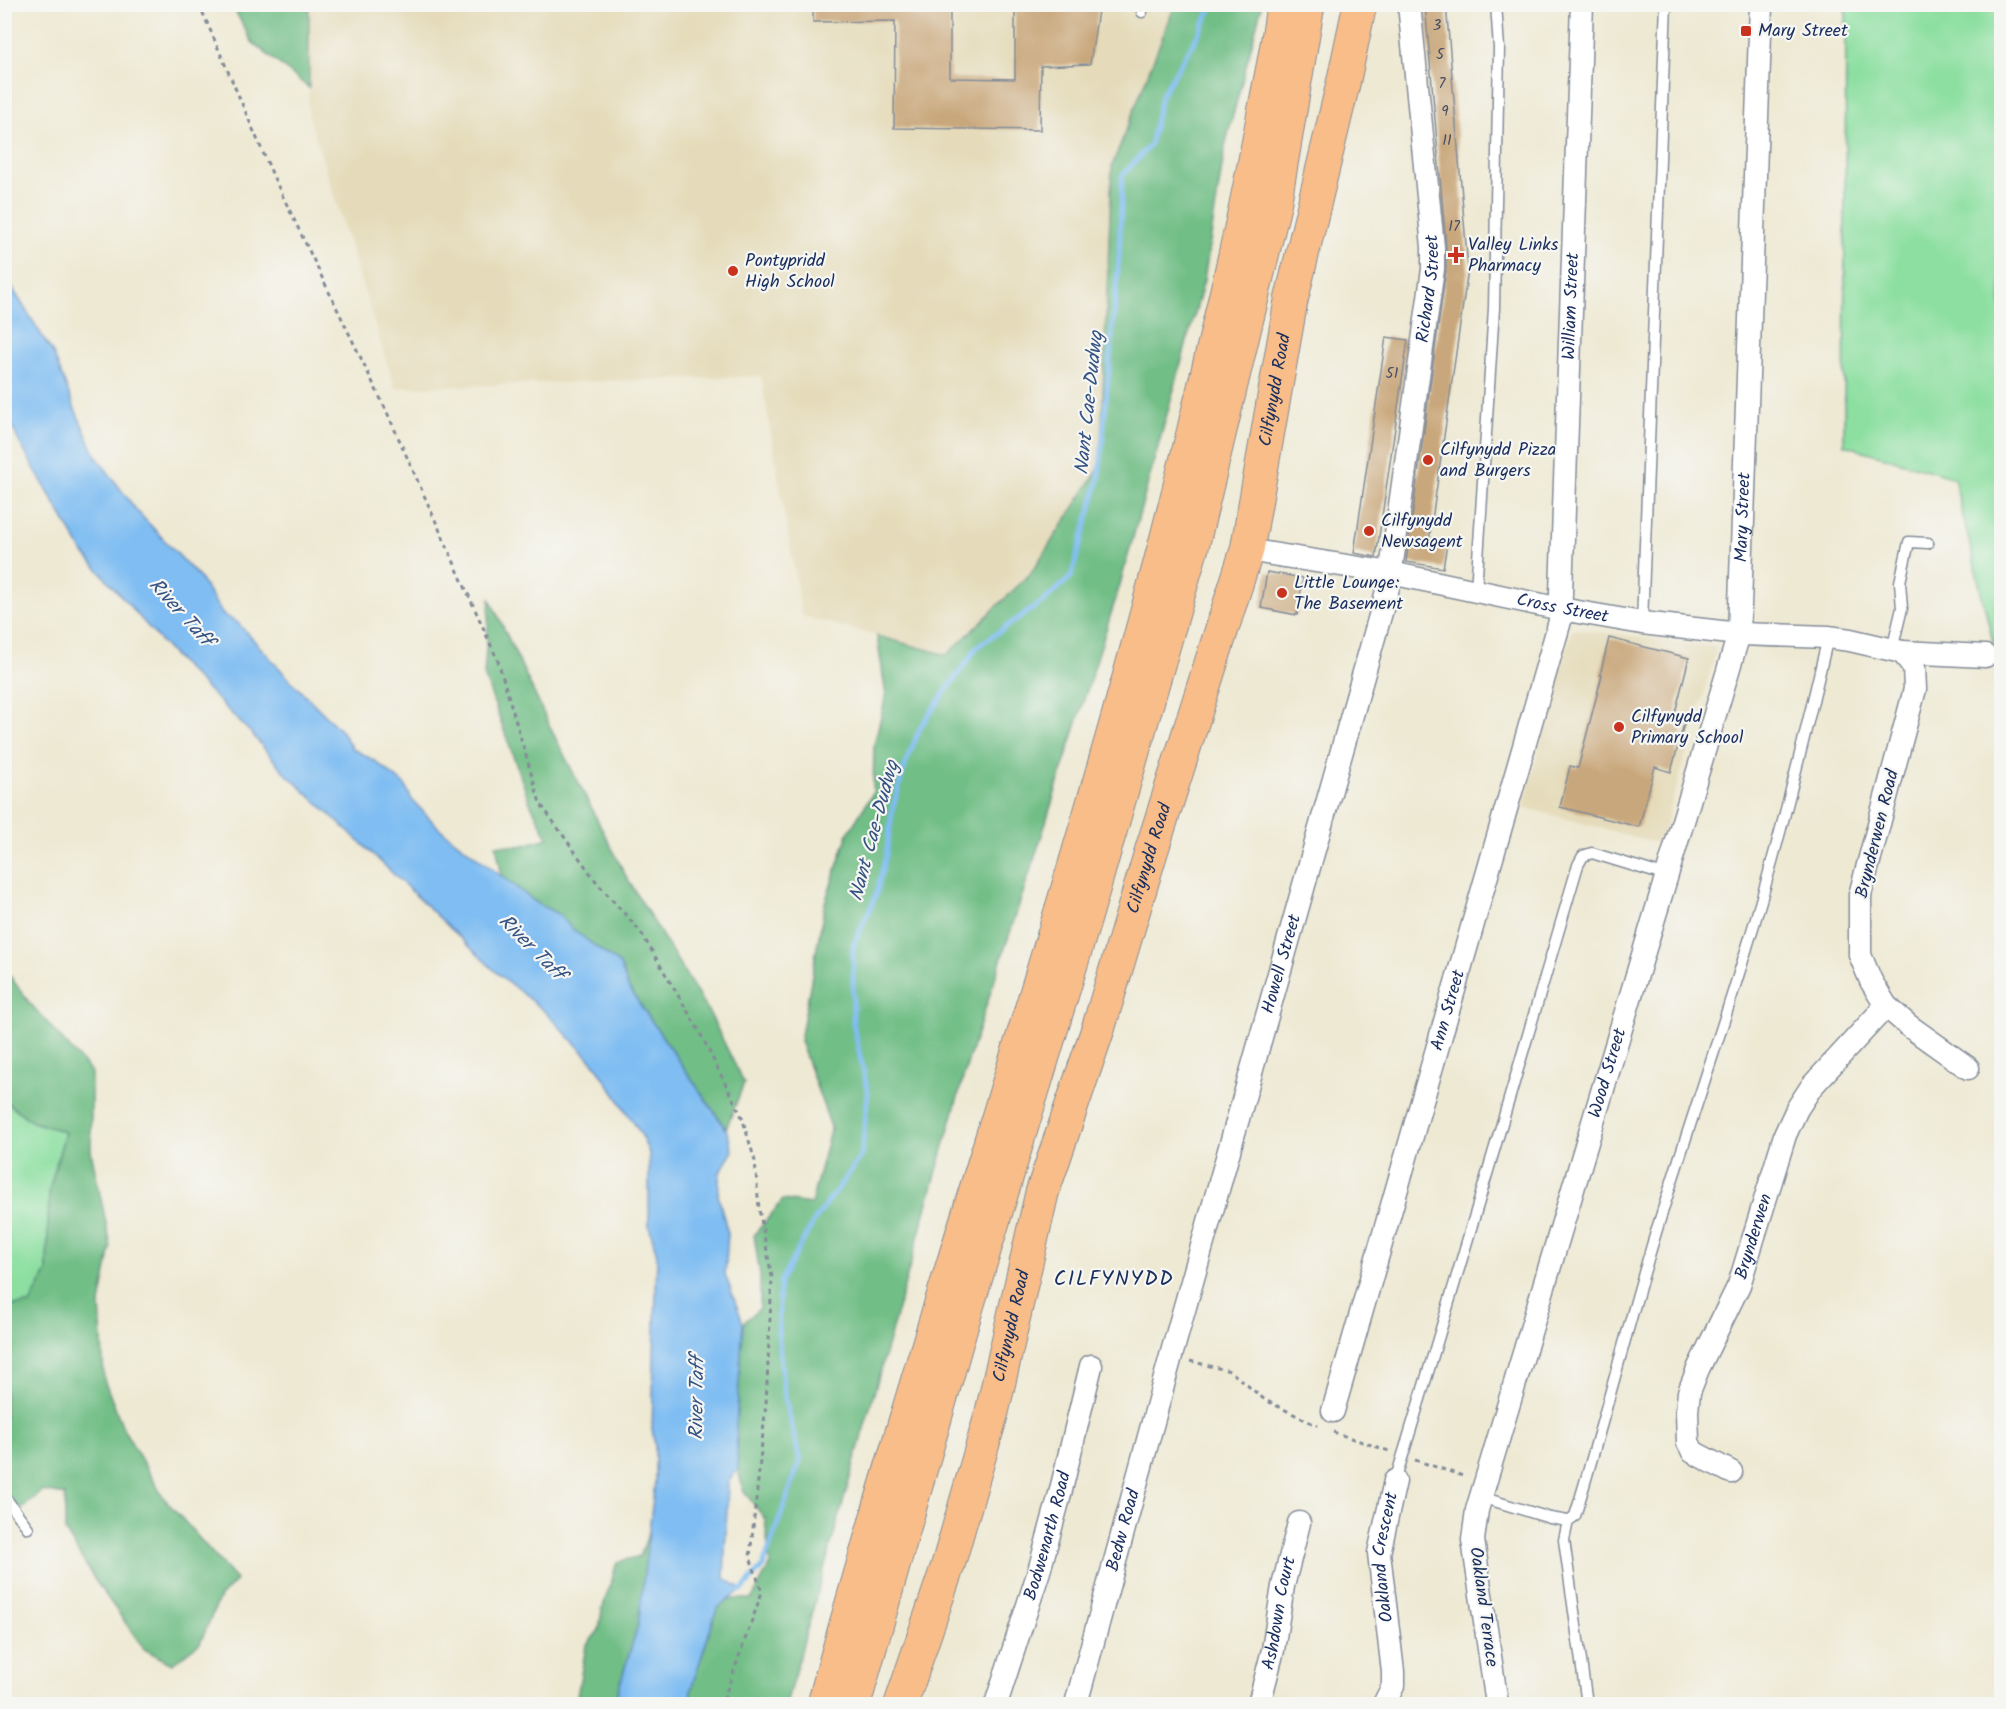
<svg xmlns="http://www.w3.org/2000/svg" width="2006" height="1709" font-family="Kalam,sans-serif">
  <style>
    .built { fill: #e5dbba }
    .green { fill: #8cdfa0; stroke: #54877f; stroke-width: 1.5 }
    .forest { fill: #71be86; stroke: #467672; stroke-width: 1.5 }
    .water { fill: #7fbdf2; stroke: #4d76a8; stroke-width: 1.5 }
    .lines { fill: none; stroke-linecap: round; stroke-linejoin: round }
    .stream { stroke: #7fbdf2; stroke-width: 5 }
    .building { fill: #c9a77c }
    .lane-casing { stroke: #848c98; stroke-width: 13 }
    .street-casing { stroke: #848c98; stroke-width: 25 }
    .primary-casing { stroke: #848c98; stroke-width: 35 }
    .highway-casing { stroke: #848c98; stroke-width: 35 }
    .path { stroke: #848c98; stroke-width: 3; stroke-dasharray: 4.5 4.5; stroke-linecap: butt }
    .lane { stroke: #fff; stroke-width: 10 }
    .street { stroke: #fff; stroke-width: 22 }
    .primary { stroke: #f8bd89; stroke-width: 33 }
    .highway { stroke: #f8bd89; stroke-width: 33 }
    .poi-dot { fill: #c8321e; stroke: #f6f6f2; stroke-width: 2 }
    .labels { text-anchor: middle; dominant-baseline: central; stroke-width: 4.5; stroke-linejoin: round; paint-order: stroke }
    .number-label { font-size: 15px; fill: #464d66 }
    .poi-label { font-size: 18px; fill: #1b2f5e; stroke: #f6f6f2; text-anchor: start }
    .street-label { font-size: 18px; fill: #1b2f5e; stroke: #f6f6f2 }
    .water-label { font-size: 20px; font-style: italic; fill: #345283; stroke: #f6f6f2 }
    .quarter-label { font-size: 21px; letter-spacing: 1.5px; fill: #1b2f5e; stroke: #f6f6f2 }
  </style>
  <rect width="100%" height="100%" fill="#f6f6f2"/>
  <filter id="ink" filterUnits="userSpaceOnUse"><feTurbulence type="fractalNoise" baseFrequency=".0167" numOctaves="2"/><feDisplacementMap in="SourceGraphic" scale="12" xChannelSelector="R" yChannelSelector="G"/><feConvolveMatrix kernelMatrix="1 2 1 2 8 2 1 2 1" color-interpolation-filters="sRGB"/></filter>
  <filter id="wash" filterUnits="userSpaceOnUse"><feTurbulence type="fractalNoise" baseFrequency=".008" numOctaves="4" result="noise"/><feDisplacementMap in="SourceGraphic" scale="24" xChannelSelector="R" yChannelSelector="G"/><feGaussianBlur stdDeviation="1.35" result="paint"/><feColorMatrix in="noise" values="0 0 0 0 0 0 0 0 0 0 0 0 0 0 0 0 0 1.4 0 .05"/><feComposite in="paint" operator="in"/></filter>
  <g filter="url(#wash)">
    <rect width="100%" height="100%" fill="#eee9d3"/>
    <path class="built" d="M309 5H1175L1112 166 1100 467 1032 573 947 655 802 616 761 376 395 388 308 114Z
      M1572 629 1717 647 1660 844 1523 807Z"/>
    <path class="green" d="M1846 5H2001V668L1999 667 1954 478 1844 445Z
      M4 1101 33 1122 65 1132 49 1191 47 1271 30 1304 5 1306Z"/>
    <path class="forest" d="M232 5H309V88L252 42Z
      M1175 5H1262L1226 142 1204 280 1119 588 1040 841 968 1061 786 1704H690L691 1689 717 1609 728 1599H752L770 1564 765 1519 743 1490 738 1469 736 1425 743 1323 760 1308V1275L754 1235 783 1200 811 1204 831 1127 800 1041 825 903 848 833 873 793 874 745 886 696 877 636 947 655 1031 573 1100 467 1112 166Z
      M490 599 551 729 627 878 711 1016 744 1083 726 1129 628 987 620 965 571 928 560 915 538 904 502 876 496 845 520 846 548 838 530 803 484 675Z
      M4 968 28 1001 91 1072V1151L111 1247 100 1303 104 1380 124 1430 163 1497 236 1580 220 1597 200 1643 172 1664 144 1649 95 1580 65 1531V1495L42 1491 5 1524V1306L30 1304 47 1271 49 1191 65 1132 33 1122 5 1101Z
      M651 1526 638 1625 614 1704H579L577 1697 586 1646 599 1630 602 1610 617 1562 640 1556Z"/>
    <path class="water" d="M4 275 53 353 74 407 96 456 137 511 199 577 223 615 237 622 293 683 342 732 352 748 375 761 405 785 412 800 439 828 538 904 560 915 571 928 620 965 628 987 726 1129 733 1151 720 1172 718 1195 728 1234 725 1274 743 1323 736 1425 738 1469 728 1482 724 1577 742 1590 728 1599 717 1609 691 1689 690 1704H614L638 1625 655 1481V1446L652 1429 657 1255 649 1226V1153L641 1134 595 1064 545 1012 496 972 362 844 285 773 251 733 170 652 82 551 18 440 5 408Z"/>
    <g class="lines">
      <path class="stream" d="M737 1590H742L763 1566 800 1461 784 1394 778 1331 780 1282 814 1221 861 1157 868 1093 853 1023V946L876 895 886 855 893 807 906 762 921 726 978 646 1045 600 1071 577 1099 479 1119 257 1122 176 1150 145 1161 96 1198 35 1213 4"/>
    </g>
    <g id="blocks">
      <path class="building" d="M813 4H950V78L1015 79V4H1099L1090 64 1041 66 1040 130 894 128 895 21 813 22Z
        M1425 4H1446L1468 269 1429 541 1447 544 1443 568 1406 562 1446 269V246Z
        M1386 337 1408 340 1376 557 1354 553Z
        M1267 572 1303 578 1297 615 1261 608Z
        M1609 638 1689 658 1674 717 1685 720 1671 772 1655 767 1639 827 1560 807 1570 766 1578 768 1602 675H1600Z"/>
    </g>
  </g>
  <g filter="url(#ink)">
    <use href="#blocks" fill-opacity="0" stroke="#848c98" stroke-width="1.5"/>
    <g class="lines">
      <defs>
        <path id="lane" d="M1142 12 1143 4
          M1476 591 1494 308 1499 48 1496 4
          M1642 623 1666 4
          M1892 650 1902 608 1900 582 1909 542 1928 543
          M1395 1481C1458 1276 1517 1071 1578 865L1583 856 1592 853 1667 876
          M4 1496 28 1528
          M1481 1497 1550 1518 1568 1521 1575 1516C1604 1421 1628 1324 1657 1229 1685 1138 1716 1048 1744 957 1777 852 1803 744 1828 637
          M1568 1521 1564 1540 1587 1704"/>
        <g id="street">
          <path id="s1" d="M1247 550 1391 573 1561 609 1642 623 1739 634 1828 637 1850 640 1902 652 1914 667 1915 689 1860 895V955L1871 981 1886 1006 1909 1026 1968 1068"/>
          <path d="M1902 652 1985 656"/>
          <path id="s2" d="M1333 1411 1560 621 1582 4"/>
          <path id="s3" d="M1731 1472 1693 1452 1688 1442 1687 1412 1689 1392 1698 1369 1739 1285 1785 1135 1797 1109 1812 1086 1886 1006"/>
          <path id="s4" d="M996 1704 1039 1571 1059 1498 1091 1366"/>
          <path id="s5" d="M1076 1704 1171 1356 1389 584 1433 269V247L1409 4"/>
          <path id="s6" d="M1259 1704 1273 1650 1283 1586 1299 1523"/>
          <path id="s7" d="M1384 1704 1393 1686V1672L1379 1553 1395 1481"/>
          <path id="s8" d="M1497 1704 1473 1540 1477 1510 1739 634 1761 4"/>
        </g>
        <g id="primary">
          <path id="s9" d="M901 1704 948 1565 992 1412 1042 1193 1099 1026 1151 852 1247 550 1291 301 1343 84 1360 4"/>
        </g>
        <path id="highway" d="M824 1704C940 1277 1090 859 1194 429 1219 325 1244 223 1263 118 1270 80 1279 42 1283 4
          M854 1704 960 1330 1085 918 1192 547 1274 206 1308 4"/>
      </defs>
      <use href="#lane" class="lane-casing"/>
      <use href="#street" class="street-casing"/>
      <use href="#primary" class="primary-casing"/>
      <use href="#highway" class="highway-casing"/>
      <path class="path" d="M199 4 274 178 386 410 498 661 540 803 598 884 640 931 698 1029 742 1117 755 1161 759 1209 772 1277 766 1404 750 1557 762 1592 722 1704
        M1190 1361 1230 1371 1265 1400 1318 1426
        M1333 1432 1389 1451
        M1415 1460 1466 1477"/>
      <use href="#lane" class="lane"/>
      <use href="#street" class="street"/>
      <use href="#primary" class="primary"/>
      <use href="#highway" class="highway"/>
    </g>
  </g>
  <g class="poi-dot">
    <rect x="1740" y="25" width="12" height="12" rx="3"/>
    <path d="M1453 246h6v6h6v6h-6v6h-6v-6h-6v-6h6z"/>
    <circle cx="733" cy="271" r="6"/>
    <circle cx="1428" cy="460" r="6"/>
    <circle cx="1369" cy="531" r="6"/>
    <circle cx="1282" cy="593" r="6"/>
    <circle cx="1619" cy="727" r="6"/>
  </g>
  <g class="labels">
    <g class="number-label">
      <text x="1437" y="26">3</text>
      <text x="1440" y="55">5</text>
      <text x="1442" y="84">7</text>
      <text x="1445" y="112">9</text>
      <text x="1447" y="141">11</text>
      <text x="1454" y="227">17</text>
      <text x="1392" y="374">51</text>
    </g>
    <g class="poi-label">
      <text x="1758" y="31">Mary Street</text>
      <text x="1468" y="245">Valley Links<tspan x="1468" dy="21">Pharmacy</tspan></text>
      <text x="745" y="261">Pontypridd<tspan x="745" dy="21">High School</tspan></text>
      <text x="1440" y="450">Cilfynydd Pizza<tspan x="1440" dy="21">and Burgers</tspan></text>
      <text x="1381" y="521">Cilfynydd<tspan x="1381" dy="21">Newsagent</tspan></text>
      <text x="1294" y="583">Little Lounge:<tspan x="1294" dy="21">The Basement</tspan></text>
      <text x="1631" y="717">Cilfynydd<tspan x="1631" dy="21">Primary School</tspan></text>
    </g>
    <g class="street-label">
      <text stroke="none"><textPath href="#s5" startOffset="1461">Richard Street</textPath></text>
      <text stroke="none"><textPath href="#s2" startOffset="1137">William Street</textPath></text>
      <text stroke="none"><textPath href="#s9" startOffset="1368">Cilfynydd Road</textPath></text>
      <text stroke="none"><textPath href="#s8" startOffset="1227">Mary Street</textPath></text>
      <text stroke="none"><textPath href="#s1" startOffset="321">Cross Street</textPath></text>
      <text transform="translate(1878 834) rotate(-76)">Brynderwen Road</text>
      <text stroke="none"><textPath href="#s9" startOffset="882">Cilfynydd Road</textPath></text>
      <text stroke="none"><textPath href="#s5" startOffset="768">Howell Street</textPath></text>
      <text stroke="none"><textPath href="#s2" startOffset="417">Ann Street</textPath></text>
      <text stroke="none"><textPath href="#s8" startOffset="652">Wood Street</textPath></text>
      <text stroke="none"><textPath href="#s3" startOffset="273">Brynderwen</textPath></text>
      <text stroke="none"><textPath href="#s9" startOffset="394">Cilfynydd Road</textPath></text>
      <text stroke="none"><textPath href="#s5" startOffset="180">Bedw Road</textPath></text>
      <text stroke="none"><textPath href="#s4" startOffset="176">Bodwenarth Road</textPath></text>
      <text stroke="none"><textPath href="#s7" startOffset="150">Oakland Crescent</textPath></text>
      <text transform="translate(1483 1607) rotate(82)">Oakland Terrace</text>
      <text stroke="none"><textPath href="#s6" startOffset="93">Ashdown Court</textPath></text>
    </g>
    <g class="water-label">
      <text transform="translate(1090 403) rotate(-84)">Nant Cae-Dudwg</text>
      <text transform="translate(180 613) rotate(48)">River Taff</text>
      <text transform="translate(875 831) rotate(-75)">Nant Cae-Dudwg</text>
      <text transform="translate(531 948) rotate(45)">River Taff</text>
      <text transform="translate(698 1398) rotate(-89)">River Taff</text>
    </g>
    <g class="quarter-label">
      <text x="1114" y="1279">CILFYNYDD</text>
    </g>
  </g>
  <rect width="2006" height="1709" fill="none" stroke="#f6f6f2" stroke-width="24"/>
</svg>
